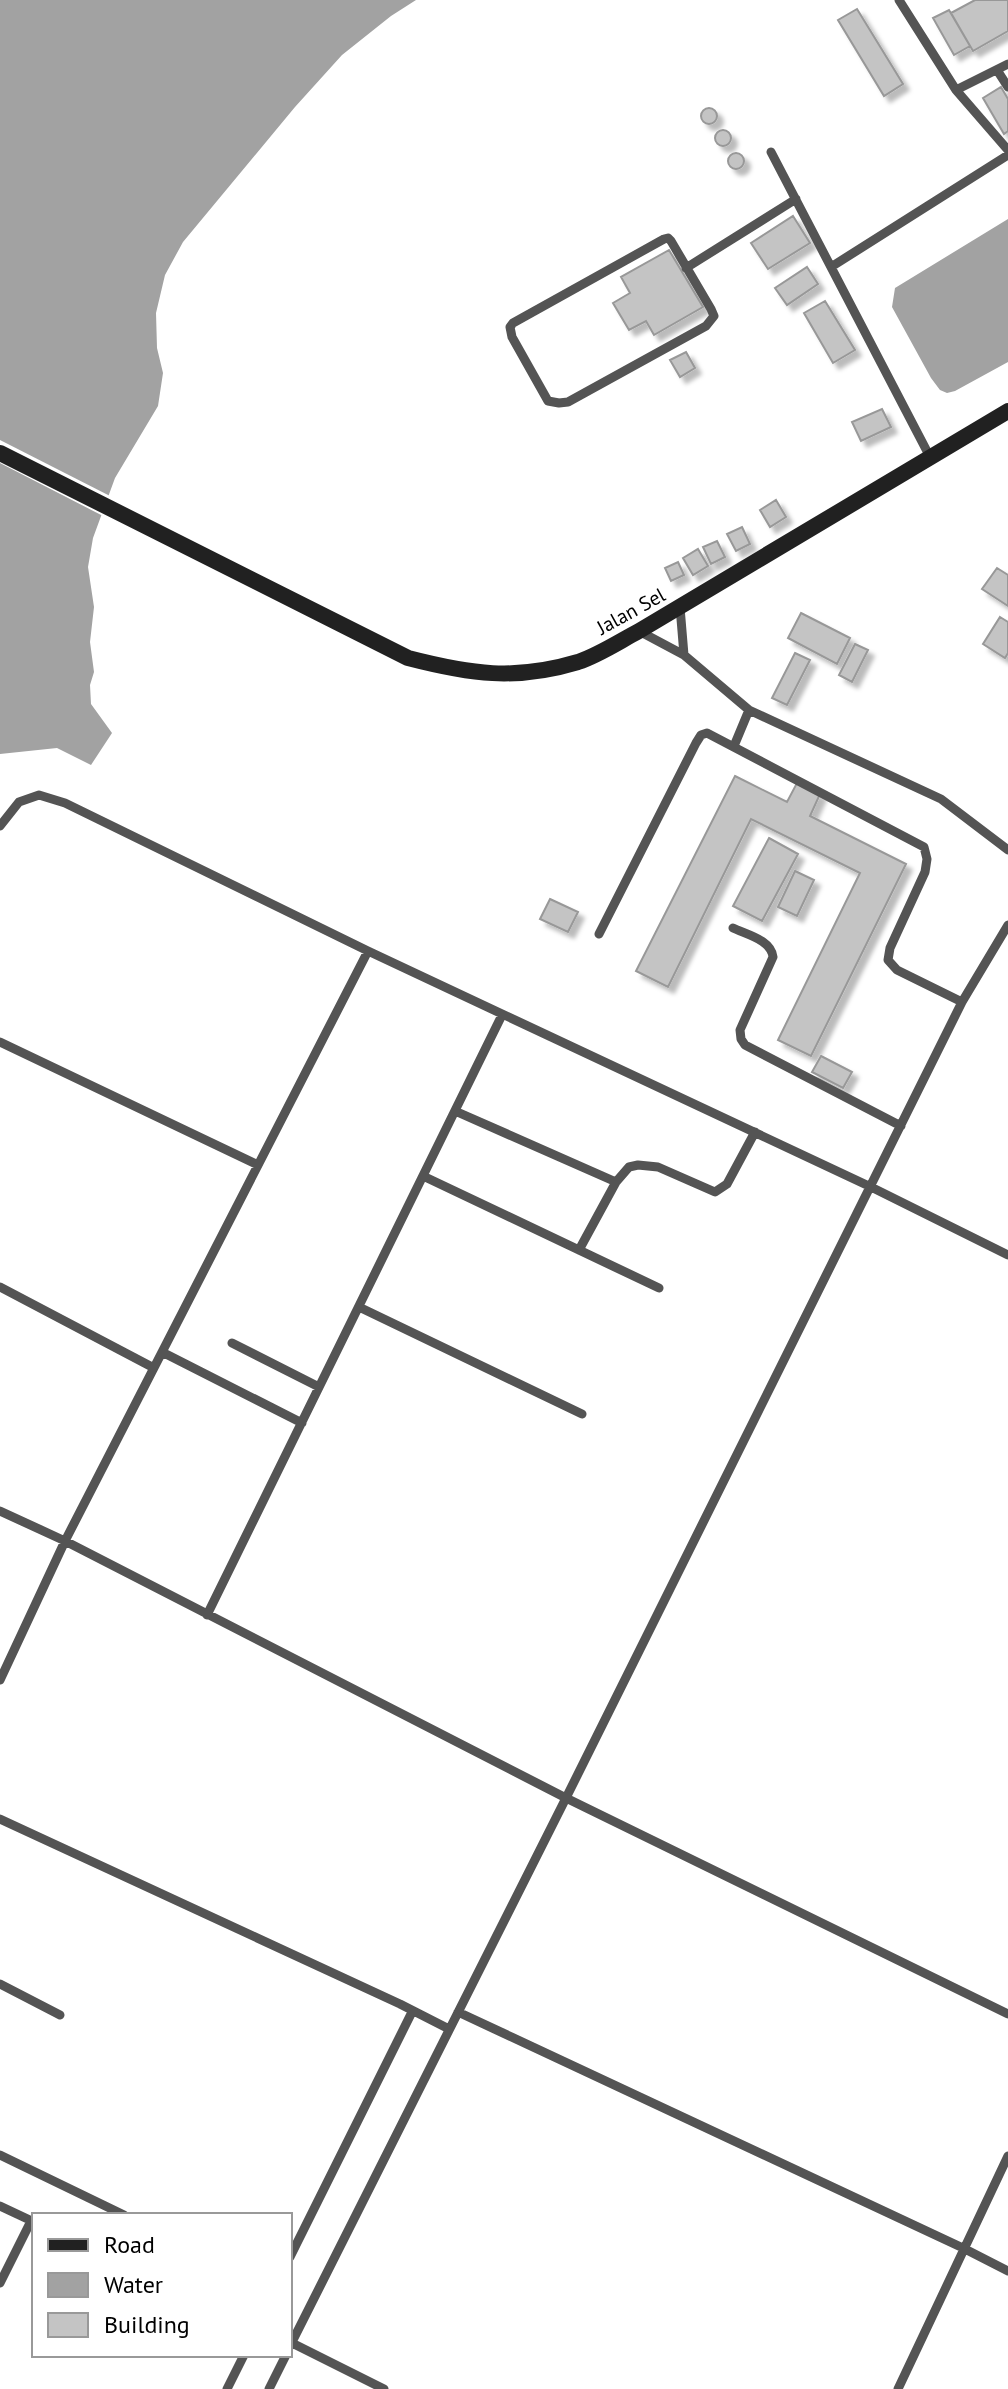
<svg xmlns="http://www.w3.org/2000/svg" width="1008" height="2389" font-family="'PT Sans',sans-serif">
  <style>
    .water { fill: #a2a2a2 }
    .pier { fill: #fff }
    .building { fill: #c4c4c4; stroke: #989898; stroke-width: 2; filter: url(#shadow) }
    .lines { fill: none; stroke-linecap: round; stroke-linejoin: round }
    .lane { stroke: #545454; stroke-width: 9 }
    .secondary { stroke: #212121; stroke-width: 16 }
    .labels { text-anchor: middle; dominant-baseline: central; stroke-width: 6; stroke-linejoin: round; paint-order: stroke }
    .street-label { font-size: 20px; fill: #000; stroke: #fff }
  </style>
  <defs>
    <filter id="shadow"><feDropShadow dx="6" dy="6" stdDeviation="2" flood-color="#0004"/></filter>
  </defs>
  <rect width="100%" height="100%" fill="#fff"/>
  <path class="water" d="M0 0H416L391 16 342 55 295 107 183 242 165 275 156 313 157 348 163 373 158 406 115 478 93 538 88 567 94 607 90 642 94 672 90 685 91 704 112 733 91 765 57 748 0 754Z
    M1008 219V362L955 391 947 393 940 390 931 378 892 307 895 288Z"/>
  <path class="pier" d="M0 440 112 497 105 517 0 463Z"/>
  <path class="building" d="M975 0H1008V31L973 51 951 13Z
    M857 9 903 84 884 96 838 20Z
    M949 10 970 46 954 55 933 18Z
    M1001 87 1008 99V131L1004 134 983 98Z
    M701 116a8 8 0 1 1 16 0a8 8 0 1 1-16 0Z
    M715 138a8 8 0 1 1 16 0a8 8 0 1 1-16 0Z
    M728 161a8 8 0 1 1 16 0a8 8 0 1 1-16 0Z
    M793 216 810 243 768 269 751 243Z
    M669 250 703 307 654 335 646 321 629 330 613 303 630 293 621 277Z
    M807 267 818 284 787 305 775 288Z
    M825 301 855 350 833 363 804 313Z
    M686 352 695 368 680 377 670 360Z
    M882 409 891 427 861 441 852 422Z
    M776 500 786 517 770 527 760 510Z
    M742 527 750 544 736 551 727 534Z
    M717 541 725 557 711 564 703 547Z
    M698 549 708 566 693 575 683 558Z
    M678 562 684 575 671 581 665 568Z
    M997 568 1008 575V606L982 589Z
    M801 613 850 638 837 664 788 638Z
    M1000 617 1008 622V653L1005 658 983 644Z
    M855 644 868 650 852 682 839 675Z
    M795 653 810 660 787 705 772 698Z
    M735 776 787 802 797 783 820 794 810 816 906 864 811 1056 778 1040 860 873 751 819 668 987 636 971Z
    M769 838 798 854 762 921 733 906Z
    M795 871 814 880 797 916 778 907Z
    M550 899 578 912 568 932 540 919Z
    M821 1056 852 1072 843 1088 812 1072Z"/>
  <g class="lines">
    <path class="lane" d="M899 0 956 90 1008 150
      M997 70 1008 87
      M956 90 1008 64
      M771 152 930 457
      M664 239 668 238 671 241 711 309 714 316 706 326 568 402 559 403 548 401 512 337 510 327 513 323Z
      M831 267 1008 155
      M686 268 796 199
      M680 607 684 655
      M639 631 684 655 749 710 941 799 1008 850
      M734 746 749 710
      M0 826 19 802 39 795 65 803 368 951 871 1187 1008 1255
      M733 928C748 935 771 940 773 957L740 1030 741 1039 745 1045 901 1126
      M599 934 696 743 701 735 707 733 924 847 927 859 925 872 890 948 888 960 897 970 962 1002
      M0 1042 258 1165
      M455 1111 616 1182
      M423 1176 659 1288
      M579 1250 616 1182 629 1167 638 1165 658 1167 715 1192 727 1184 755 1132
      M0 1287 154 1368
      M359 1307 582 1414
      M232 1343 319 1387
      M162 1352 302 1423
      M0 1511 65 1541 566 1798 1008 2014
      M207 1615 502 1015
      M0 1680 65 1541 368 951
      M0 1819 400 2004 449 2029
      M0 1984 60 2015
      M458 2012 963 2248 1008 2271
      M0 2155 124 2215
      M0 2206 34 2222
      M290 2257 412 2012
      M0 2283 31 2221
      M290 2342 384 2389
      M290 2346 566 1798 962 1002 1008 925
      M227 2389 244 2355
      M269 2389 286 2355
      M898 2389 1008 2156"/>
    <path class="secondary" d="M0 453 408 658C470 674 515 681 578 662 599 655 620 641 639 631L1008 411"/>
  </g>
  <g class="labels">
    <g class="street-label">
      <text transform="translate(631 611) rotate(-29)">Jalan Sel</text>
    </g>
  </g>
  <rect x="32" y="2213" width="260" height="144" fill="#ffffff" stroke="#999999" stroke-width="2"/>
  <rect x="48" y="2239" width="40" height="12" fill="#212121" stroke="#999999" stroke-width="2"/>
  <text x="104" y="2253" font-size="24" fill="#000000">Road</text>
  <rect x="48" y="2273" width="40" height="24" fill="#a2a2a2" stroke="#999999" stroke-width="2"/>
  <text x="104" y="2293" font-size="24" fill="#000000">Water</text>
  <rect x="48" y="2313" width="40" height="24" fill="#c4c4c4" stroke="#999999" stroke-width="2"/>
  <text x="104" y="2333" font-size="24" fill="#000000">Building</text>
</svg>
